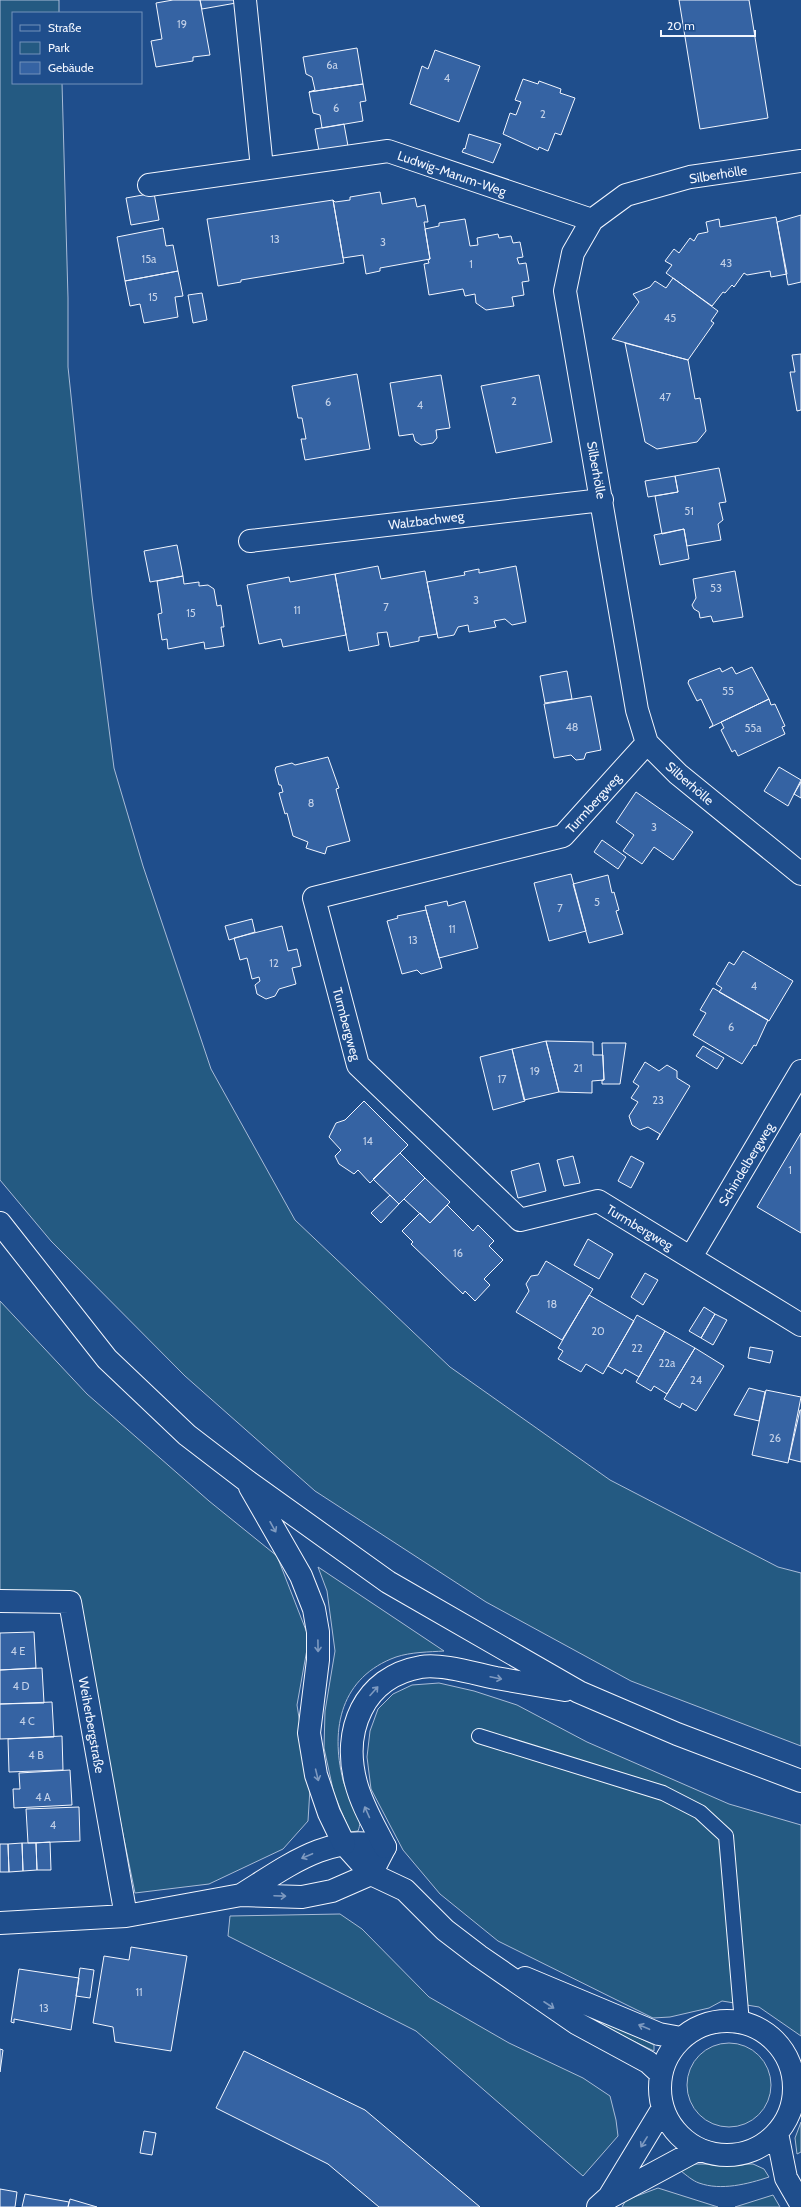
<svg xmlns="http://www.w3.org/2000/svg" width="801" height="2207" font-family="Cabin,sans-serif">
  <style>
    .green { fill: #245a82; stroke: #a8bbd7 }
    .building { fill: #3563a3; stroke: #f2f6ff }
    .lines { fill: none; stroke-linecap: round; stroke-linejoin: round }
    .lane-casing { stroke: #f2f6ff; stroke-width: 16 }
    .street-casing { stroke: #f2f6ff; stroke-width: 24 }
    .primary-casing { stroke: #f2f6ff; stroke-width: 24 }
    .lane { stroke: #1f4e8c; stroke-width: 14 }
    .street { stroke: #1f4e8c; stroke-width: 22 }
    .primary { stroke: #1f4e8c; stroke-width: 22 }
    .oneway { stroke: #7e9ac0 }
    .labels { text-anchor: middle; dominant-baseline: central; stroke-width: 3; stroke-linejoin: round; paint-order: stroke }
    .number-label { font-size: 11px; fill: #c3d1e8 }
    .street-label { font-size: 13px; fill: #f2f6ff; stroke: #1f4e8c }
  </style>
  <rect width="100%" height="100%" fill="#1f4e8c"/>
  <path class="green" d="M0 0H59V13H13V83H62L68 298V367L92 596 114 768 143 866 211 1069 295 1220 450 1367 610 1480 778 1567 801 1573V1746L631 1681 486 1602 315 1491 185 1376 51 1241 0 1180Z
    M0 1301 87 1394 209 1501 277 1556 309 1638 297 1705 310 1788 308 1821 283 1849 209 1884 135 1893 74 1594 0 1590Z
    M318 1567 444 1651C429 1652 411 1652 396 1657 341 1677 330 1728 343 1780 345 1789 360 1817 360 1822 360 1825 359 1828 358 1831L350 1832 334 1794 324 1748 325 1711 335 1651 327 1591Z
    M439 1683 474 1691 517 1705 587 1742 729 1804 801 1825V2036L759 2007 722 2001 709 2008 670 2017 653 2018 498 1941 440 1894 403 1850 371 1789 367 1757 370 1731 378 1709 393 1694 412 1685Z
    M340 1914 362 1929 429 1997 509 2043 583 2078 610 2096 616 2120 618 2136 583 2176 416 2031 228 1936 230 1916Z
    M581 2010 654 2045V2051L579 2015Z
    M687 2085a42 42 0 1 1 84 0a42 42 0 1 1-84 0Z
    M801 2122V2152L797 2154 795 2138Z
    M694 2164H753L764 2169 769 2177C748 2184 721 2191 699 2183 693 2181 686 2175 681 2171Z
    M658 2188 718 2207H622L626 2200Z
    M773 2195 780 2207H735Z"/>
  <path class="building" d="M173 0H200L210 55 193 57V61L156 67 151 41 162 39 156 3Z
    M200 0H235L236 3 202 9Z
    M679 0H749L768 118 700 129Z
    M357 48 363 84 309 92 315 90 312 77 306 74 303 57Z
    M435 50 480 66 459 122 410 104 422 66 428 69Z
    M523 79 538 84 539 81 561 89 560 93 575 98 561 135 555 133 548 151 539 147 538 150 503 134 510 113 516 115 521 102 515 100Z
    M363 84 366 101 360 102 363 121 322 128 320 115 313 113 309 92Z
    M344 124 348 146 319 151 315 129Z
    M469 134 501 144 493 163 462 152 464 148 465 149Z
    M380 192 382 204 415 198 417 207 425 205 428 222H424L430 259 380 268V271L366 274 363 255 343 258 333 200 335 202 350 200V197Z
    M154 193 159 220 131 225 126 198Z
    M333 200 344 263 241 280V282L218 286 207 219Z
    M801 215V282L788 285 777 222Z
    M776 217 787 274 771 277 770 271 747 275 744 273 734 287 732 285 725 293 723 292 712 306 666 273 672 265 665 261 674 249 679 253 690 238 694 241 698 234 708 232 706 222 719 219 720 227Z
    M465 219 470 246 478 245 477 238 498 234 499 238 511 236 513 243 520 242 523 257 517 258 519 264 526 263 529 281 522 282 524 295 512 297 514 306 486 310 476 303 475 294 465 296 463 289 429 295 424 264 429 263 428 260 430 259 425 229 439 226V223Z
    M163 228 166 246 173 245 178 271 125 281 117 237Z
    M178 271 183 296 175 297 178 317 144 323 140 304 130 306 125 281Z
    M673 278 718 311 711 321 714 323 688 360 612 339 639 302 633 294 650 287 655 281 666 288Z
    M202 293 207 320 193 323 188 295Z
    M625 343 688 360 695 399 700 398 706 431 697 442 657 449 645 442Z
    M801 354V410L797 411 790 372H795L792 355Z
    M357 374 370 449 305 460 301 439H306L302 418H298L292 386Z
    M441 375 450 428 436 430 437 438 433 443 421 445 415 441 413 434 399 436 390 383Z
    M539 375 552 442 496 453 481 386Z
    M719 468 726 502 719 503 723 520 718 524 721 540 687 546 684 529 662 534 655 496 678 492 675 476Z
    M675 476 678 492 648 497 645 481Z
    M684 529 689 559 660 565 654 535Z
    M177 545 183 576 150 582 144 551Z
    M378 566 381 579 425 571 437 634 419 637V641L390 647 387 632 377 633 379 645 349 651 335 574Z
    M516 566 526 622 512 625 505 619 494 621 496 627 469 632 468 625 458 627 454 635 438 638 427 582 465 575 464 572 479 569V573Z
    M735 571 743 617 713 622 711 616 700 618 699 612 694 609 692 605 696 598 693 579Z
    M335 574 346 635 283 647 281 639 259 644 247 585 289 577 290 582Z
    M183 576 184 584 199 582V586L208 585 214 589 217 606 221 605 224 627H221L224 646 205 649 204 642 168 649 167 639 162 640 158 614 162 613 157 581Z
    M732 667 736 674 752 667 769 699 709 728 713 725 701 699 697 701 688 683 689 680 720 668 722 672Z
    M567 671 572 699 545 703 540 676Z
    M591 696 601 750 586 753 584 759 576 760 571 755 554 758 544 704Z
    M769 699 771 705 775 704 785 726 782 727 785 734 738 756 735 750 732 752 721 730 724 728 721 722Z
    M328 757 339 788 336 789 350 841 327 847 325 854 306 848 308 842 293 836 287 813 285 814 279 793 283 792 281 785H279L275 770 276 767 292 763 295 765Z
    M779 767 801 780 788 806 764 791Z
    M801 782V798L794 794Z
    M636 792 693 832 673 860 654 847 642 864 623 851 634 835 616 822Z
    M602 840 626 857 618 869 594 852Z
    M571 874 586 931 549 941 534 883Z
    M608 875 612 893 614 892 619 910 616 911 623 934 589 943 573 884Z
    M447 901 448 906 465 901 478 948 439 958 425 906Z
    M426 910 442 968 421 974 417 970 402 974 387 921 398 918 397 916Z
    M252 919 255 932 229 940 225 926Z
    M282 926 288 951 297 949 301 966 292 968 296 984 279 989 275 996 266 999 257 994 255 985 260 981 259 977 252 979 247 958 240 960 234 938Z
    M743 951 793 981 769 1021 719 992 722 988 716 984 729 962 734 965Z
    M713 988 768 1020 756 1046 754 1045 742 1064 693 1035 706 1013 700 1010Z
    M546 1041 559 1092 524 1100 512 1049Z
    M546 1041 593 1042V1055H603L604 1080 592 1081V1093L559 1092Z
    M602 1043H626L620 1084H602V1080H604Z
    M703 1046 724 1058 717 1069 696 1056Z
    M512 1049 525 1101 493 1110 480 1057Z
    M645 1062 659 1071 667 1065 677 1071V1078L690 1086 657 1140 660 1134 648 1127 640 1130 632 1125 629 1116 638 1102 631 1098 639 1086 633 1082Z
    M364 1101 408 1145 370 1183 358 1170 354 1174 339 1164 335 1156 341 1150 329 1137 336 1123 345 1120Z
    M801 1133V1233L757 1207Z
    M400 1153 425 1178 399 1204 373 1179Z
    M573 1156 580 1183 564 1186 557 1160Z
    M631 1156 644 1163 631 1188 618 1181Z
    M539 1163 546 1191 518 1198 511 1171Z
    M425 1178 450 1202 430 1223 404 1199Z
    M390 1195 399 1204 381 1223 371 1213Z
    M447 1205 473 1231 478 1225 494 1241 489 1246 503 1260 484 1279 490 1285 475 1301 465 1291 463 1294 411 1244 413 1242 402 1231 420 1213 430 1223Z
    M588 1239 613 1254 599 1279 574 1265Z
    M546 1261 593 1289 562 1340 516 1312 529 1291 526 1284 531 1276 538 1275Z
    M645 1273 658 1280 643 1305 631 1297Z
    M589 1295 634 1321 603 1374 586 1364 581 1372 558 1359 563 1351 558 1348Z
    M704 1307 715 1314 701 1338 689 1331Z
    M715 1314 727 1320 713 1345 701 1338Z
    M637 1315 665 1331 639 1377 625 1369 622 1374 608 1366Z
    M665 1331 695 1348 667 1394 654 1386 651 1391 636 1382Z
    M750 1347 773 1351 770 1363 748 1358Z
    M695 1348 724 1366 696 1411 682 1403 680 1408 664 1399Z
    M749 1388 765 1392 759 1421 734 1415Z
    M766 1390 801 1397 788 1463 752 1455Z
    M800 1410H801V1462L789 1459Z
    M34 1632 36 1668 0 1670V1633Z
    M42 1668 44 1703 0 1704V1670Z
    M52 1702 54 1737 0 1739V1704Z
    M62 1736 63 1770 9 1772 8 1739Z
    M70 1770 72 1805 14 1808 13 1789H20L19 1773Z
    M79 1807 80 1841 28 1843 26 1809Z
    M50 1842 51 1870H37L36 1843Z
    M22 1843 23 1871 9 1872 8 1844Z
    M22 1843H36L37 1870 23 1871Z
    M0 1844H8L9 1872H0Z
    M131 1947 187 1956 171 2051 115 2042 113 2027 93 2023 104 1956 129 1960Z
    M80 1968 94 1970 90 1998 76 1996Z
    M19 1969 79 1978 71 2030 14 2019V2023L11 2022Z
    M0 2049 3 2050 0 2072Z
    M244 2051 365 2110 480 2207H379L328 2164 216 2108Z
    M144 2131 156 2133 152 2155 140 2153Z
    M0 2189 17 2192 15 2207H0Z
    M25 2194 69 2202 68 2207H22Z
    M70 2199 97 2207H68Z"/>
  <g class="lines">
    <defs>
      <path id="lane" d="M479 1736 663 1793 700 1812 726 1836 742 2023"/>
      <path id="street" d="M245 0 262 168
        M801 161 690 177 626 195 592 220 573 253 565 291 637 710 647 743 678 774 801 874
        M149 185 388 151 592 220
        M250 541 602 500
        M647 743 563 836 314 898 358 1065 520 1220 598 1201 801 1325
        M691 1257 801 1071
        M0 1601 70 1602 126 1916
        M344 1844 371 1874 405 1890 445 1930 479 1956 576 2023 648 2062 661 2074
        M241 1895C285 1868 331 1831 385 1847
        M0 1923 126 1916 241 1895 302 1897 332 1891 371 1874 385 1847
        M525 1978 659 2034 681 2038
        M660 2088a67 67 0 1 1 134 0a67 67 0 1 1-134 0Z
        M777 2133 786 2178 801 2204
        M610 2197 699 2149
        M598 2207 609 2197 663 2108"/>
      <path id="primary" d="M0 1223 107 1359 187 1435 247 1481 388 1582 579 1692 677 1734 801 1781
        M250 1487 301 1576 314 1609 318 1632V1660L309 1733 316 1775 329 1813 344 1844
        M385 1847C375 1827 362 1806 356 1783 342 1731 363 1677 421 1667 440 1663 476 1674 496 1678 519 1682 542 1686 565 1690"/>
    </defs>
    <use href="#lane" class="lane-casing"/>
    <use href="#street" class="street-casing"/>
    <use href="#primary" class="primary-casing"/>
    <use href="#lane" class="lane"/>
    <use href="#street" class="street"/>
    <use href="#primary" class="primary"/>
  </g>
  <defs><path id="oneway-shaft" d="M-6 0H5M1.5-3L5.5 0L1.5 3" fill="none" stroke-width="1.6" stroke-linecap="round" stroke-linejoin="round"/></defs>
  <g class="oneway">
    <use href="#oneway-shaft" transform="translate(273 1527) rotate(61)"/>
    <use href="#oneway-shaft" transform="translate(318 1646) rotate(89)"/>
    <use href="#oneway-shaft" transform="translate(496 1678) rotate(12)"/>
    <use href="#oneway-shaft" transform="translate(374 1691) rotate(-48)"/>
    <use href="#oneway-shaft" transform="translate(317 1775) rotate(76)"/>
    <use href="#oneway-shaft" transform="translate(367 1812) rotate(-114)"/>
    <use href="#oneway-shaft" transform="translate(307 1856) rotate(157)"/>
    <use href="#oneway-shaft" transform="translate(280 1896) rotate(2)"/>
    <use href="#oneway-shaft" transform="translate(549 2005) rotate(33)"/>
    <use href="#oneway-shaft" transform="translate(644 2027) rotate(-157)"/>
    <use href="#oneway-shaft" transform="translate(644 2142) rotate(122)"/>
  </g>
  <g class="labels">
    <g class="number-label">
      <text x="182" y="24">19</text>
      <text x="332" y="65">6a</text>
      <text x="447" y="78">4</text>
      <text x="336" y="108">6</text>
      <text x="543" y="114">2</text>
      <text x="275" y="239">13</text>
      <text x="383" y="242">3</text>
      <text x="149" y="259">15a</text>
      <text x="726" y="263">43</text>
      <text x="471" y="264">1</text>
      <text x="153" y="297">15</text>
      <text x="670" y="318">45</text>
      <text x="665" y="397">47</text>
      <text x="514" y="401">2</text>
      <text x="328" y="402">6</text>
      <text x="420" y="405">4</text>
      <text x="689" y="511">51</text>
      <text x="716" y="588">53</text>
      <text x="476" y="600">3</text>
      <text x="386" y="607">7</text>
      <text x="297" y="610">11</text>
      <text x="191" y="613">15</text>
      <text x="728" y="691">55</text>
      <text x="572" y="727">48</text>
      <text x="753" y="728">55a</text>
      <text x="311" y="803">8</text>
      <text x="654" y="827">3</text>
      <text x="597" y="902">5</text>
      <text x="560" y="908">7</text>
      <text x="452" y="929">11</text>
      <text x="413" y="940">13</text>
      <text x="274" y="963">12</text>
      <text x="754" y="986">4</text>
      <text x="731" y="1027">6</text>
      <text x="578" y="1068">21</text>
      <text x="535" y="1071">19</text>
      <text x="502" y="1079">17</text>
      <text x="658" y="1100">23</text>
      <text x="368" y="1141">14</text>
      <text x="790" y="1170">1</text>
      <text x="458" y="1253">16</text>
      <text x="552" y="1304">18</text>
      <text x="598" y="1331">20</text>
      <text x="637" y="1348">22</text>
      <text x="667" y="1363">22a</text>
      <text x="696" y="1380">24</text>
      <text x="775" y="1438">26</text>
      <text x="18" y="1651">4 E</text>
      <text x="21" y="1686">4 D</text>
      <text x="27" y="1721">4 C</text>
      <text x="36" y="1755">4 B</text>
      <text x="43" y="1797">4 A</text>
      <text x="53" y="1825">4</text>
      <text x="139" y="1992">11</text>
      <text x="44" y="2008">13</text>
    </g>
    <g class="street-label">
      <text transform="translate(452 173) rotate(19)">Ludwig-Marum-Weg</text>
      <text transform="translate(718 174) rotate(-9)">Silberhölle</text>
      <text transform="translate(597 470) rotate(80)">Silberhölle</text>
      <text transform="translate(426 520) rotate(-7)">Walzbachweg</text>
      <text transform="translate(690 783) rotate(41)">Silberhölle</text>
      <text transform="translate(593 803) rotate(-48)">Turmbergweg</text>
      <text transform="translate(347 1024) rotate(75)">Turmbergweg</text>
      <text transform="translate(746 1164) rotate(-59)">Schindelbergweg</text>
      <text transform="translate(640 1227) rotate(31)">Turmbergweg</text>
      <text transform="translate(92 1725) rotate(80)">Weiherbergstraße</text>
    </g>
  </g>
  <rect x="12" y="12" width="130" height="72" fill="#1f4e8c" stroke="#7391ba"/>
  <rect x="20" y="25" width="20" height="6" fill="#1f4e8c" stroke="#7391ba"/>
  <text x="48" y="32" font-size="12" fill="#f2f6ff">Straße</text>
  <rect x="20" y="42" width="20" height="12" fill="#245a82" stroke="#7391ba"/>
  <text x="48" y="52" font-size="12" fill="#f2f6ff">Park</text>
  <rect x="20" y="62" width="20" height="12" fill="#3563a3" stroke="#7391ba"/>
  <text x="48" y="72" font-size="12" fill="#f2f6ff">Gebäude</text>
  <path d="M661 30v6h94v-6" fill="none" stroke="#f2f6ff" stroke-width="2"/>
  <text x="667" y="30" font-size="12" fill="#f2f6ff" stroke="#1f4e8c" stroke-width="3" paint-order="stroke">20 m</text>
</svg>
